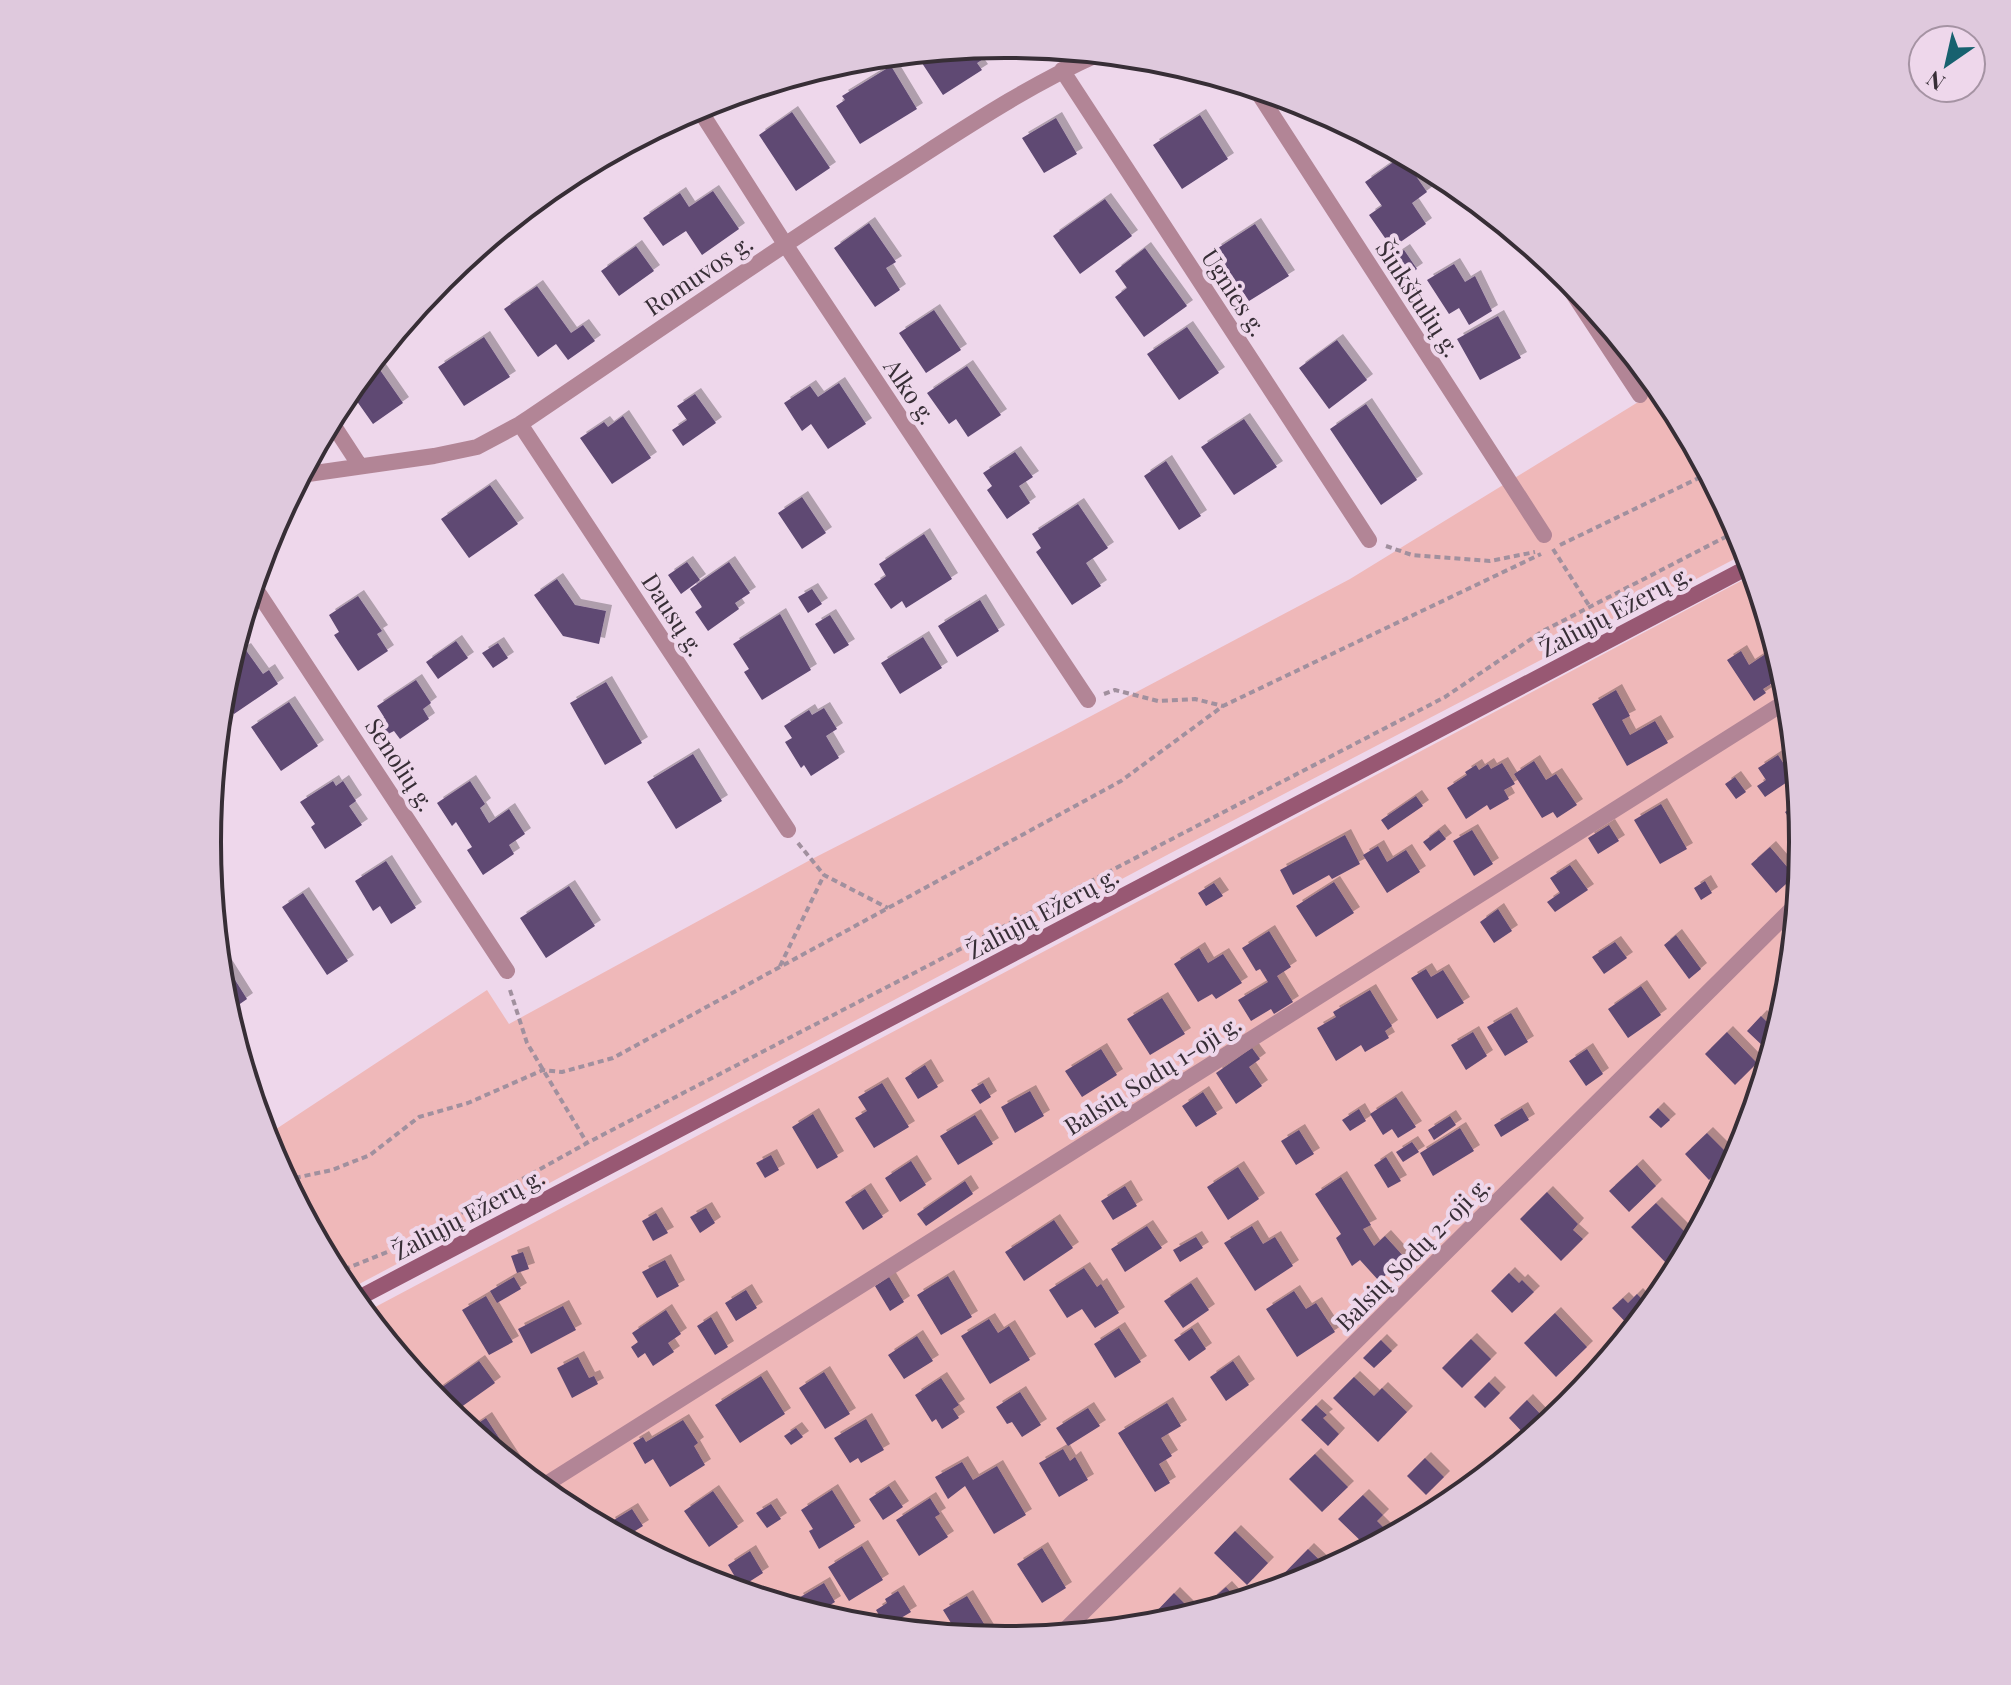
<svg xmlns="http://www.w3.org/2000/svg" width="2011" height="1685" font-family="'Playfair Display',serif">
  <style>
    .green { fill: #efb8b9 }
    .building { fill: #5e4873; filter: url(#shadow) }
    .lines { fill: none; stroke-linecap: round; stroke-linejoin: round }
    .path { stroke: #a1909e; stroke-width: 4; stroke-dasharray: 6 4; stroke-linecap: butt }
    .minor { stroke: #b28596; stroke-width: 16 }
    .secondary { stroke: #985873; stroke-width: 16 }
    .labels { text-anchor: middle; dominant-baseline: central; stroke-width: 8; stroke-linejoin: round; paint-order: stroke }
    .street-label { font-size: 24px; fill: #372e36; stroke: #eed7eb }
    .rim { fill: none; stroke: #372e36; stroke-width: 4 }
  </style>
  <defs>
    <filter id="shadow"><feDropShadow dx="6" dy="-6" stdDeviation="0" flood-color="#0004"/></filter>
  </defs>
  <rect width="100%" height="100%" fill="#eed7eb"/>
  <path class="green" d="M1661 388 1670 399 1743 537 1748 552 1167 855 346 1291 341 1286 264 1137 487 990 509 1024 812 859 1059 733 1350 579Z
    M1754 574 1789 687 1804 843 1789 999 1743 1148 1669 1286 1570 1407 1449 1507 1311 1580 1161 1626 1005 1641 849 1626 700 1580 562 1506 441 1407 364 1313Z"/>
  <path class="building" d="M985 46 991 54 977 63 982 70 943 95 918 57 926 52Z
    M891 66 917 109 860 144 836 106 845 100 842 96Z
    M792 112 830 168 796 191 759 135Z
    M1200 115 1228 159 1182 189 1153 145Z
    M1056 118 1077 154 1044 173 1022 138Z
    M1402 156 1427 192 1412 203 1426 224 1392 248 1369 215 1382 206 1365 182Z
    M713 191 739 229 702 255 686 231 663 246 643 218 680 193 689 207Z
    M1105 199 1132 236 1080 274 1053 236Z
    M869 223 896 262 886 268 900 290 875 307 834 248Z
    M1255 224 1289 276 1249 301 1215 250Z
    M636 246 654 271 619 296 601 271Z
    M1145 248 1187 306 1144 337 1115 297 1127 288 1115 271Z
    M1404 250 1417 269 1401 280 1389 260Z
    M1454 264 1465 282 1475 276 1492 311 1469 325 1459 308 1449 314 1427 280Z
    M537 286 571 333 583 325 595 341 568 360 556 344 538 357 504 309Z
    M934 310 961 350 926 373 899 333Z
    M1498 316 1521 358 1480 380 1457 339Z
    M1187 327 1219 373 1179 400 1147 354Z
    M484 337 510 377 464 406 438 367Z
    M1337 340 1367 380 1329 409 1299 368Z
    M373 360 403 403 373 424 349 390Z
    M967 366 1001 415 968 437 956 419 949 424 927 393Z
    M839 383 866 424 828 449 811 424 802 431 784 403 810 386 818 397Z
    M695 394 716 423 683 446 672 430 687 420 677 406Z
    M1366 404 1417 480 1381 505 1330 429Z
    M623 416 651 458 612 484 580 438 604 422 608 427Z
    M1244 419 1277 467 1234 495 1201 447Z
    M1015 452 1033 477 1019 486 1030 503 1007 519 987 490 992 486 983 473Z
    M1166 461 1201 516 1179 530 1144 476Z
    M490 485 518 524 469 558 441 519Z
    M802 497 826 533 802 549 778 513Z
    M1078 504 1108 548 1086 563 1101 586 1072 605 1036 552 1041 548 1032 534Z
    M924 534 952 579 906 608 902 601 891 609 874 584 886 576 879 564Z
    M687 562 700 580 681 594 668 575Z
    M729 562 750 593 735 603 739 609 708 631 695 612 702 607 690 589Z
    M557 579 575 605 606 611 599 644 563 636 534 595Z
    M812 589 822 604 808 613 798 597Z
    M358 596 382 631 377 634 388 651 358 671 334 635 339 632 329 615Z
    M980 600 999 631 957 657 938 626Z
    M780 614 811 670 762 700 744 672 749 669 733 644Z
    M830 615 849 645 834 654 815 624Z
    M923 637 942 668 900 694 881 663Z
    M456 641 468 658 438 679 426 662Z
    M498 643 508 658 493 668 482 653Z
    M245 649 263 674 269 670 278 684 234 714 222 695V686L231 658Z
    M1741 651 1749 665 1770 651 1785 675 1763 689 1766 693 1754 701 1727 660Z
    M416 680 431 703 423 709 429 719 400 739 394 731 388 734 378 720 384 717 377 706Z
    M606 682 642 743 605 765 570 703Z
    M1616 690 1630 716 1622 720 1630 735 1655 721 1668 743 1627 766 1592 704Z
    M289 702 318 746 281 771 251 727Z
    M824 708 837 729 826 736 839 758 811 776 804 765 801 768 785 742 792 738 784 726 809 710 812 715Z
    M693 754 722 801 676 829 647 782Z
    M1778 755 1793 778 1765 797 1757 786 1766 780 1758 768Z
    M1534 761 1546 780 1556 774 1577 805 1557 818 1553 812 1542 818 1514 774Z
    M1502 763 1515 784 1504 790 1509 799 1490 810 1487 805 1466 819 1447 788 1467 775 1465 772 1476 765 1479 770 1488 764 1491 769Z
    M1735 777 1746 792 1736 799 1725 784Z
    M333 781 336 786 343 781 356 801 349 806 362 825 325 849 311 827 315 824 300 802Z
    M470 781 485 804 480 808 489 823 509 809 525 834 509 845 514 854 483 875 467 850 472 847 456 822 452 826 437 803Z
    M1416 796 1423 806 1388 830 1381 820Z
    M1800 802 1802 824 1796 828 1785 812Z
    M1661 804 1687 849 1660 864 1634 820Z
    M1609 825 1619 841 1598 854 1588 838Z
    M1439 830 1446 839 1430 851 1423 842Z
    M1472 830 1493 864 1474 876 1453 841Z
    M1345 835 1360 864 1332 879 1329 875 1293 895 1280 870Z
    M1378 846 1387 862 1406 850 1420 872 1387 893 1363 855Z
    M1770 847 1795 876 1776 893 1751 864Z
    M386 861 416 908 391 924 380 906 373 911 355 881Z
    M1570 865 1588 890 1555 912 1547 902 1560 893 1550 878Z
    M1705 881 1712 893 1701 900 1694 888Z
    M1334 882 1354 913 1316 937 1296 906Z
    M1214 883 1223 896 1206 906 1198 893Z
    M569 886 595 926 546 958 520 918Z
    M303 893 348 961 327 975 282 907Z
    M1498 909 1512 931 1494 943 1480 922Z
    M1269 931 1291 967 1277 976 1293 1002 1274 1014 1271 1009 1251 1021 1238 1000 1268 982 1260 969 1256 971 1242 948Z
    M1676 935 1701 969 1689 979 1664 945Z
    M1615 942 1627 958 1604 974 1592 957Z
    M1199 948 1208 963 1223 954 1242 983 1216 999 1212 994 1198 1002 1174 964Z
    M218 953 247 999 227 1013 222 998Z
    M1426 969 1431 977 1443 970 1464 1003 1437 1019 1411 978Z
    M1641 986 1661 1015 1628 1038 1608 1009Z
    M1370 990 1392 1026 1385 1031 1389 1038 1365 1052 1361 1045 1336 1061 1317 1028 1336 1017 1333 1012Z
    M1162 998 1185 1034 1150 1055 1127 1019Z
    M1511 1013 1528 1042 1505 1056 1487 1027Z
    M1761 1016 1778 1033 1765 1048 1747 1031Z
    M1473 1032 1487 1056 1466 1070 1451 1045Z
    M1727 1032 1757 1063 1735 1085 1705 1054Z
    M1252 1048 1260 1059 1249 1067 1262 1086 1236 1104 1216 1073Z
    M1101 1049 1117 1075 1082 1097 1065 1071Z
    M1587 1049 1603 1074 1586 1086 1569 1061Z
    M925 1065 938 1087 918 1099 905 1078Z
    M882 1083 909 1127 874 1148 855 1118 867 1111 858 1097Z
    M983 1083 991 1097 980 1104 971 1090Z
    M1030 1091 1044 1116 1015 1133 1001 1107Z
    M1203 1092 1217 1114 1196 1127 1182 1106Z
    M1396 1097 1416 1127 1398 1138 1392 1129 1383 1135 1370 1114Z
    M1522 1108 1529 1120 1501 1137 1494 1125Z
    M1658 1108 1670 1120 1661 1128 1649 1117Z
    M1359 1109 1366 1121 1350 1131 1342 1120Z
    M813 1114 838 1157 817 1169 792 1127Z
    M975 1115 993 1144 958 1165 940 1136Z
    M1450 1116 1456 1125 1434 1140 1428 1130Z
    M1460 1128 1474 1151 1433 1176 1420 1153Z
    M1299 1130 1314 1154 1296 1165 1281 1141Z
    M1707 1133 1732 1158 1709 1180 1685 1154Z
    M1412 1142 1419 1152 1403 1162 1396 1152Z
    M771 1155 779 1170 765 1178 756 1163Z
    M1386 1157 1401 1181 1388 1188 1374 1165Z
    M911 1161 926 1185 900 1202 885 1178Z
    M1637 1165 1656 1186 1629 1212 1609 1191Z
    M1238 1167 1259 1199 1228 1220 1207 1187Z
    M1341 1177 1371 1225 1363 1229 1374 1246 1385 1236 1405 1258 1379 1281 1360 1260 1352 1266 1336 1238 1341 1234 1315 1194Z
    M965 1181 973 1194 926 1226 917 1214Z
    M1125 1186 1137 1206 1113 1220 1101 1201Z
    M865 1189 883 1217 863 1230 845 1202Z
    M1547 1192 1578 1224 1573 1230 1583 1239 1561 1261 1520 1219Z
    M1656 1203 1694 1241 1669 1266 1631 1227Z
    M706 1208 715 1223 700 1233 690 1217Z
    M656 1213 668 1233 653 1241 642 1221Z
    M1054 1220 1073 1248 1024 1281 1005 1252Z
    M1147 1226 1162 1248 1125 1272 1111 1249Z
    M1252 1226 1263 1244 1275 1237 1293 1266 1255 1291 1224 1243Z
    M1196 1237 1203 1248 1180 1262 1173 1250Z
    M523 1252 529 1269 517 1273 511 1256Z
    M665 1260 679 1286 657 1298 642 1272Z
    M1084 1268 1097 1287 1101 1284 1119 1313 1095 1328 1082 1309 1067 1318 1049 1290Z
    M1509 1273 1519 1283 1522 1280 1534 1292 1512 1313 1491 1291Z
    M948 1276 972 1317 941 1335 917 1295Z
    M514 1277 521 1289 497 1303 490 1291Z
    M889 1277 904 1302 890 1311 875 1286Z
    M1191 1283 1209 1310 1183 1328 1164 1301Z
    M746 1290 757 1308 736 1321 725 1303Z
    M1294 1291 1306 1309 1316 1303 1335 1332 1297 1357 1266 1309Z
    M1637 1294 1651 1308 1633 1330 1612 1308 1623 1298 1628 1303Z
    M486 1296 513 1342 489 1355 462 1310Z
    M563 1306 576 1330 531 1354 518 1329Z
    M666 1310 681 1334 668 1343 674 1352 653 1366 645 1353 638 1358 631 1347 638 1342 632 1333Z
    M1555 1313 1587 1347 1556 1377 1524 1343Z
    M711 1317 728 1347 715 1355 697 1326Z
    M989 1319 998 1333 1009 1326 1030 1360 990 1384 961 1336Z
    M1119 1328 1141 1362 1115 1378 1094 1344Z
    M1192 1328 1206 1349 1189 1361 1174 1340Z
    M917 1336 933 1361 904 1379 888 1355Z
    M1471 1339 1491 1359 1462 1388 1442 1368Z
    M1381 1340 1392 1351 1374 1368 1363 1358Z
    M578 1357 589 1378 594 1376 598 1384 572 1398 557 1368Z
    M479 1361 495 1383 450 1415 431 1395Z
    M1233 1361 1249 1385 1226 1401 1210 1377Z
    M824 1372 850 1414 825 1429 799 1388Z
    M761 1376 785 1414 740 1443 715 1405Z
    M1354 1377 1374 1396 1382 1388 1407 1412 1378 1442 1333 1398Z
    M941 1378 959 1405 953 1409 959 1418 942 1429 936 1419 932 1422 915 1395Z
    M1489 1382 1500 1393 1485 1408 1474 1397Z
    M1020 1392 1041 1425 1022 1437 1012 1422 1007 1424 996 1407Z
    M1527 1400 1545 1419 1527 1437 1509 1418Z
    M1167 1403 1181 1426 1161 1438 1172 1456 1159 1464 1170 1483 1155 1492 1118 1433Z
    M1316 1405 1327 1415 1323 1418 1339 1434 1328 1446 1301 1420Z
    M1088 1408 1100 1426 1068 1446 1056 1428Z
    M486 1418 518 1467 516 1469 468 1430Z
    M866 1419 884 1450 861 1463 858 1458 850 1463 834 1438Z
    M683 1420 698 1443 694 1446 705 1465 670 1487 653 1459 645 1464 633 1443 643 1437 646 1442Z
    M796 1428 803 1437 791 1445 784 1436Z
    M1063 1449 1070 1461 1075 1457 1088 1480 1059 1497 1039 1463Z
    M1315 1454 1348 1487 1322 1512 1289 1479Z
    M1425 1458 1444 1477 1426 1495 1407 1476Z
    M962 1462 973 1480 997 1466 1026 1515 994 1534 965 1486 948 1499 935 1477Z
    M1465 1478 1473 1486 1445 1509 1439 1503Z
    M889 1486 903 1507 883 1520 869 1499Z
    M832 1490 855 1527 819 1549 809 1531 813 1529 801 1510Z
    M713 1491 738 1527 709 1547 684 1511Z
    M1363 1495 1383 1515 1377 1521 1385 1529 1367 1547 1338 1519Z
    M930 1498 940 1514 935 1517 948 1537 919 1556 896 1520Z
    M771 1504 781 1519 767 1528 756 1513Z
    M632 1509 643 1526 622 1539 608 1531 612 1529 609 1523Z
    M1235 1531 1268 1563 1247 1585 1214 1553Z
    M862 1546 883 1580 849 1601 828 1567Z
    M1042 1548 1066 1588 1042 1603 1017 1564Z
    M1308 1549 1329 1569 1311 1580 1263 1595Z
    M750 1551 763 1573 741 1587 728 1565Z
    M824 1583 835 1602 814 1615 805 1612 797 1599Z
    M1226 1587 1237 1599 1231 1604 1219 1608 1211 1600Z
    M898 1591 911 1612 886 1627 876 1610 887 1603 885 1599Z
    M1174 1593 1196 1615 1163 1625 1153 1615Z
    M967 1596 989 1632 978 1638 959 1636 943 1610Z"/>
  <g class="lines">
    <path class="path" d="M1655 405 1675 408
      M1560 545 1709 473
      M1386 546 1412 555 1490 561 1535 552
      M1553 549 1590 607
      M1104 694 1115 690 1158 701 1195 699 1223 706
      M798 843 824 875 888 908
      M780 966 824 875
      M510 990 527 1043 587 1143
      M278 1167 291 1179
      M285 1180 332 1170 370 1155 419 1117 468 1103 543 1070 562 1072 613 1058 1121 781 1223 706 1541 554
      M335 1273 400 1247 587 1143 1445 697 1543 631 1739 530"/>
    <path class="minor" d="M1062 70 1369 540
      M1255 88 1544 535
      M697 106 785 244 1088 700
      M1555 266 1640 395
      M330 420 360 466
      M520 424 788 830
      M301 475 434 456 477 447 520 424C643 341 765 256 890 176 959 132 1026 86 1101 53
      M253 585 507 971
      M540 1488 1790 699
      M1059 1636 1798 903"/>
    <path class="secondary" d="M353 1301 1752 565"/>
  </g>
  <g class="labels">
    <g class="street-label">
      <text transform="translate(698 274) rotate(-34)">Romuvos g.</text>
      <text transform="translate(1235 292) rotate(57)">Ugnies g.</text>
      <text transform="translate(1419 298) rotate(57)">Šiukštulių g.</text>
      <text transform="translate(911 391) rotate(56)">Alko g.</text>
      <text transform="translate(1615 610) rotate(-28)">Žaliųjų Ežerų g.</text>
      <text transform="translate(674 614) rotate(57)">Dausų g.</text>
      <text transform="translate(401 764) rotate(57)">Senolių g.</text>
      <text transform="translate(1042 912) rotate(-28)">Žaliųjų Ežerų g.</text>
      <text transform="translate(1152 1074) rotate(-32)">Balsių Sodų 1-oji g.</text>
      <text transform="translate(468 1213) rotate(-28)">Žaliųjų Ežerų g.</text>
      <text transform="translate(1412 1253) rotate(-45)">Balsių Sodų 2-oji g.</text>
    </g>
  </g>
  <path d="M0 0H2011V1685H0ZM221 842a784 784 0 1 1 1568 0a784 784 0 1 1-1568 0Z" fill="#dfc9dd" fill-rule="evenodd"/>
  <path class="rim" d="M221 842a784 784 0 1 1 1568 0a784 784 0 1 1-1568 0Z"/>
  <g transform="translate(1947 64) rotate(214)"><circle r="38" fill="#eed7eb" stroke="#a593a3" stroke-width="2"/>
  <path d="M0-6L14 30L0 20L-14 30Z" fill="#17616f"/>
  <text y="-12" font-size="22" font-weight="bold" text-anchor="middle" fill="#372e36">N</text>
  </g>
</svg>
